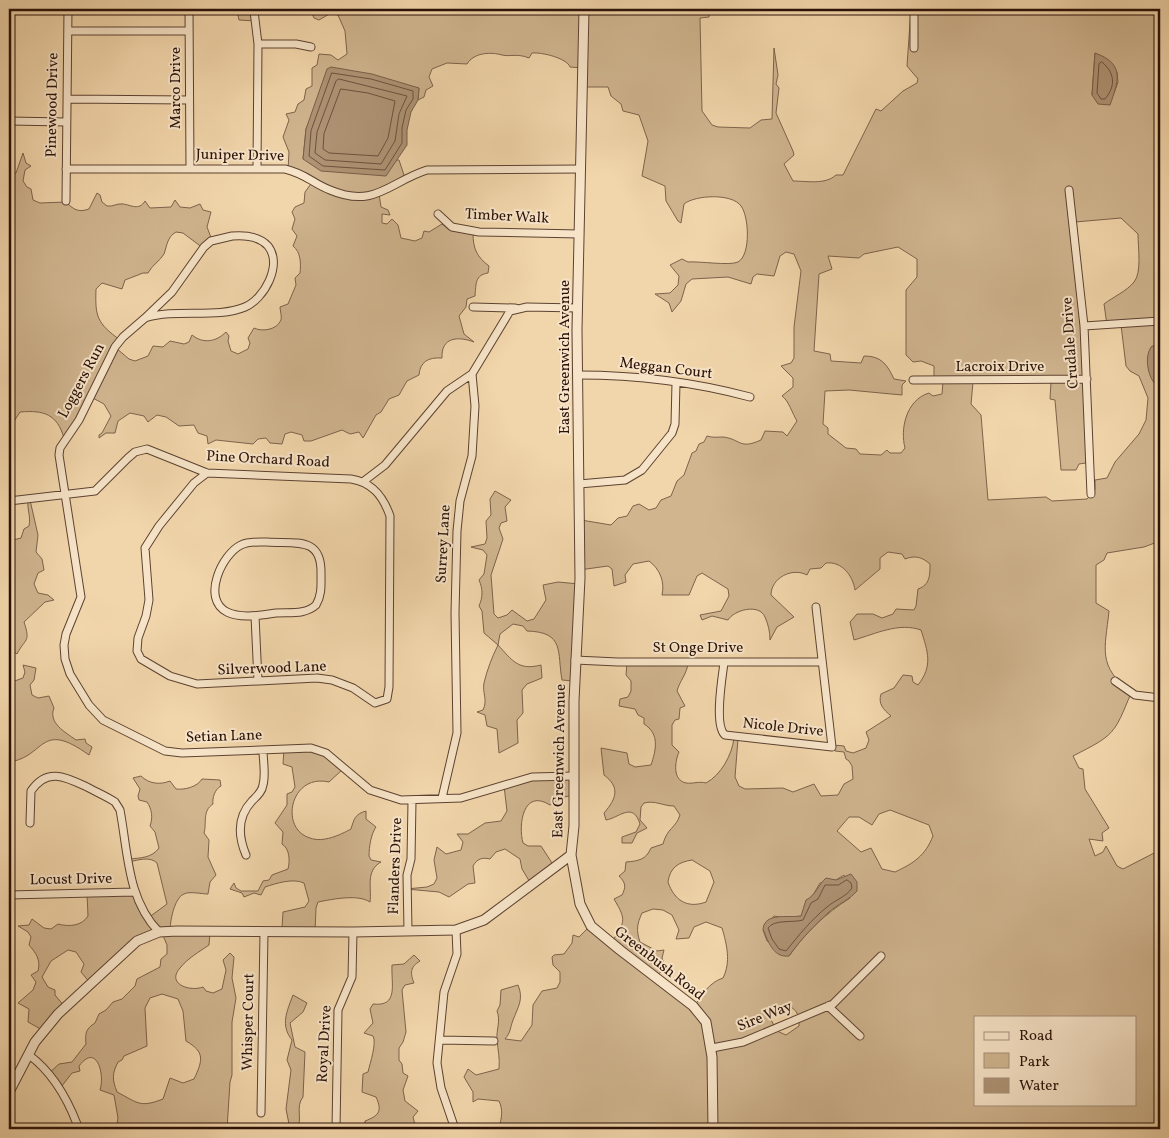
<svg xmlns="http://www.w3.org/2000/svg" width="1169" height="1138" font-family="Vollkorn,serif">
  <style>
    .green { fill: #d0b58f; stroke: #7d634c; fill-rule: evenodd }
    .water { fill: #ae9374; stroke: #795f49 }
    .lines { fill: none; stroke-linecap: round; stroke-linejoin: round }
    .shore { stroke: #6c523e; stroke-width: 1 }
    .minor-casing { stroke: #5c4231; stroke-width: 9 }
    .tertiary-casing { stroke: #5c4231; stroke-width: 11 }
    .minor { stroke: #f7e4c8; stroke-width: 7 }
    .tertiary { stroke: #f7e4c8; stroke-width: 9 }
    .labels { text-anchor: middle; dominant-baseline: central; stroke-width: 4; stroke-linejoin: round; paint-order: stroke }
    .street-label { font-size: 15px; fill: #2a1108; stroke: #f7e4c8 }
  </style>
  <rect width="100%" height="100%" fill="#f2d6ab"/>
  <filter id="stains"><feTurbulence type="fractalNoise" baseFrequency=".004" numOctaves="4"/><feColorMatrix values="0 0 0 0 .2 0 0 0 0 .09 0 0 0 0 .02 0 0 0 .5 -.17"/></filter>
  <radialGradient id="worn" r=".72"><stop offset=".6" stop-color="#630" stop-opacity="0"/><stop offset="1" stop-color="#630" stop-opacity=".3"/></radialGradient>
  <path class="green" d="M232 9H293L287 13 278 10 257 14 256 21 239 20 237 11Z
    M310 9H711L709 17 700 18 702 111 712 125 718 127 750 128 761 120 772 119 774 48 778 75 776 84 779 88 776 113 793 151 794 155 784 164 793 181C807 181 825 185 836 175H843L876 109 881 111 903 91 917 83 918 79 907 66 911 9H1160V347L1153 346 1158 387 1160 388V541L1144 547 1107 553 1104 560 1096 565V603L1109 611C1105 650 1097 665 1131 693 1114 735 1114 735 1073 756L1079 768 1083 769 1085 789 1109 828 1102 833 1103 841 1089 839 1095 856 1103 852 1106 846 1117 866 1123 869 1160 850V1129H494L499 1127C502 1118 503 1109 499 1101L478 1099 473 1102V1092L464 1077 468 1069 476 1075 499 1069C500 1058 498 1051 497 1040 496 1030 501 1021 497 1011L500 1005 501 990 518 985C524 999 518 1007 513 1020 510 1028 511 1032 505 1039L521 1041 532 1025 533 1005 542 991 557 988 560 982V972L553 965 552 957 554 955 564 954 572 943 573 935 579 937 590 926 611 943C625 922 627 921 614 899L622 895C626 887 626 883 619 876L625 871 626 862C638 861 646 860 651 848L663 844C667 828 676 828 680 815L674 806C663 806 655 800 644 803L641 807 640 820 647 828 637 833 632 843H622V837L636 832 640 824C633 801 619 818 606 820L604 813C617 798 620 787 604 775L601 748 627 753 629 764 635 767 651 765C656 750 660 734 644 724V718L638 715 635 709 619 706 620 699 628 697 631 691V681L626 675 627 663H688C687 674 680 680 677 691L685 706 680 708 679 719 675 720 672 725V745L679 752C675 761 672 780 686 783 693 784 699 781 706 783 721 775 732 755 734 738L738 739 735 777 739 786 745 789 783 788 793 792 814 784 821 796 838 795 844 784 853 779 852 766 849 761 846 759 844 752 835 751 833 745 844 746 846 751 853 753 866 748 869 740 866 732 891 716C883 709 878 704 881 694L894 688 903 675 912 676 913 682 918 685C933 666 928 652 921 630 899 622 875 634 854 640L850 622 857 614H873L882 618 893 614 896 609 914 610 916 606 918 589C930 585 930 575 930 564 922 557 915 555 905 559L902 554 888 552 880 558V569L855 590C853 576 842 561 826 563L821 568 810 569 807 575C792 567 771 578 771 595L794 617 777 627 770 640C770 631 768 624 765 617 759 603 734 610 728 620L712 616 702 620 700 615 721 611 729 596 728 589 702 573 697 576 689 595H662C665 582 660 569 649 561L633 564 625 575 626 582 614 586 612 569 608 566 579 570 581 520 611 525 618 518 627 516 633 506 639 504 649 510 656 508 661 500 671 496 677 481 684 475 692 453 696 451 699 444 704 442 707 436C713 438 717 437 723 437 741 439 739 450 761 440L765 431 783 432 787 436 797 421C792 413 789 401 782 396L793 387V378L781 366 791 363 794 358V327L801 271 794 254 786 252 780 256 774 276 757 274 753 277 751 284 728 277 692 279 686 284 681 301 672 312 669 303 655 294 670 293 678 285 679 276 670 265 682 259 688 262C700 261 729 266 738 262 751 255 749 216 741 206 732 193 695 195 684 204L681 223 678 221 666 201 665 186 642 176 648 141 639 115 623 111 621 104 611 96 608 87H583V68L570 67C567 58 541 52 532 53L529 58C517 53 510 57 502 55 492 52 474 52 467 64L447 63 432 69 429 77 433 86 426 90 424 97 418 100 419 88 315 108 306 129 303 159 399 160 405 178 379 194 381 207 388 210 390 215 382 214V223L387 224 392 219 398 225 401 238 415 241 422 238 424 231 429 232 442 224 448 229 473 233C473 249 477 257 489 266L488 273C475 275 476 284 475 296L467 299 466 307 459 316 464 334 474 342C458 336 441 337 442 358 428 357 420 362 419 375L407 381 399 395 389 399 381 412 376 415 363 438 359 432 350 434 342 430 311 441H304L302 435 291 432 285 434 282 444 270 443 266 438 258 439 253 444 216 440 208 444 207 436 198 433 194 425 179 426 166 417 157 415 148 422 144 416 130 413 118 421 115 433H106L99 438V435L102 433 111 416 104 404 91 397 64 438C57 414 44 410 20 412L11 426 9 425V177L16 173 23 153 26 163 31 166 25 170 23 181 27 187 31 189 33 200 40 203 66 202C73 209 78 213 89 209L97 193 100 195 102 202 107 206C113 207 117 203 123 204 131 205 139 211 145 201L150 208 171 207 175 200 180 207 190 208 200 204 203 210 211 212 207 227 212 240 203 248 183 233 176 232C167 237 167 246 164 254 160 261 152 265 148 273H143L125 280 122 289 102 283 96 289C95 317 97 323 120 340L116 348 129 359 135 361 148 356 153 346 163 347 170 341 184 344 189 342 192 335C203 344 216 342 226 332L229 336 228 341 231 351 238 354 248 349 250 343 248 338 254 328C262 332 277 330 281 320 282 317 280 310 280 307L288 304 296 285 295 278 300 273C301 264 301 252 293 246L297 236 292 229 295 219 292 212 295 207 304 203 305 192 313 181 288 170 289 152 283 137 289 120 286 114 295 112 298 104 304 100 306 89 312 86V68L317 65 319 54 331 55 338 60 347 54 345 31 338 15 331 13 319 20 314 18ZM1095 53 1117 72 1118 82 1114 93 1092 95ZM1121 218 1138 234C1138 247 1142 273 1134 282 1127 291 1113 297 1104 304L1107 325H1121L1126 366 1130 371 1139 376 1148 398 1146 420 1139 434 1115 462 1107 478 1095 480V490L1087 499 1052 501 1046 497 988 500 981 415 971 404 973 382H1051L1050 399 1055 400 1061 470H1076L1079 464 1092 462 1075 222ZM898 247 917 259V277L906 290V355L913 362 921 361 934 366V380L943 381 942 394 933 396 929 393C906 400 900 429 905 448L901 453H890L887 450 881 455 860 454 856 449 846 448 828 434V428L823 424 825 391 849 390 902 395V385L906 381 894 379C887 364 881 356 864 356L861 363 831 361 830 354 814 351 819 274 832 269 828 256 859 258 864 254ZM890 810 929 825 933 836C925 856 914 863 895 872L882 869 871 848 861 852 837 831 849 817H859L872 825 879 814ZM692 860 710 871 714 882 706 902C687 909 674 900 668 882 670 867 679 862 692 860ZM844 875 850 898C825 914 806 932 789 956L767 941 763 930 774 916 785 918 801 916 820 883 836 880ZM653 909 663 910 672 915 679 930 676 939 689 938 694 927 706 922 722 928C727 945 731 962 723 978 710 982 701 995 694 1007L656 977 665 967 662 958 664 950 657 951 640 942C636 930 637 924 642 913ZM783 1005C795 1006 800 1014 799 1026L786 1035 777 1031 770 1018 773 1009ZM975 1017H1135V1104H975Z
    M495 491 511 500 505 507 507 521 501 523 499 528 503 539 491 575 494 614 498 618 507 615 512 610 527 621 534 619 546 600 543 585 558 582 579 584 573 681 562 680C557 652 565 632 527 631L523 626 513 624 500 634 498 645C512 660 518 671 541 665L542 678 527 684 522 690 523 713 517 720 518 743 499 753 497 729 487 726 485 715 477 712 483 710C488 700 482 692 484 683 487 670 492 657 498 645L484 633 482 611 479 606C483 597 483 589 479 580L484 574 487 555 483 550 471 547 485 544 487 538 486 521 491 515 490 499Z
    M28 500H30L38 535 36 552 42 559 44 570 38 573 34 584 38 593 48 595 54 600 45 602 24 622C31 643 25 638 17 654L9 648V627L12 622 9 611V541L21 538 24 529 29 526C31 516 27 510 28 500Z
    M23 665 36 668 34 680 30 685 32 695 38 698 49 696 54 708C48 723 65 732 76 740L85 739 86 743 92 747 89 755C39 719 46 757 9 762V683L23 678 25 672Z
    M284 748 317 750 343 769 329 782C290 773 279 829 310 838 323 843 340 835 351 829 354 819 355 814 366 811V819L376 827C371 834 369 847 369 856L371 860 381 862C365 871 372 888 370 902 358 894 333 899 318 902L316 908 315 932 282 928 283 912 305 907 309 901 304 883C293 878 277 883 265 887L261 895 254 893 244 897 242 893 230 889 234 883 236 888 241 891H258L263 881 269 880 272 875 288 869C290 861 290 849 282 844L283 832 275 823 287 805V794L292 792 295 787 292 767 283 764Z
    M141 776C149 784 160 785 170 781L176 789C185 790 197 787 202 779L220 780 221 786C215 789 212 798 213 804 202 811 207 823 204 833L209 840 208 857 216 875 210 882 208 894C202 894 189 891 184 894 174 898 170 922 170 931L210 932 209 945C199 952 188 958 180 968 166 984 190 992 203 987L206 991 213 993 222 989 226 970 223 960 230 953 234 957 232 978 236 998 232 1022V1075L230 1082 227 1129H116L118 1118 114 1095 100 1090C105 1075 97 1042 79 1066L80 1071 72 1073 61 1087 48 1074 59 1064 72 1062 86 1044C85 1032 86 1029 95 1023L99 1014 106 1010 113 1002 122 999 135 986 137 979 160 967 161 959 167 954V945L162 933 145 936 91 984 81 972 84 964 76 952 68 950 51 961 42 977 48 987 55 990V995L65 1007 44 1031 28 1022 29 1009 18 1003 33 990 36 982 31 975 38 971C41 960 36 953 29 945L31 937 28 932 18 926 29 925 32 919 44 928 51 929 58 924C69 927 82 926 88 916L87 894 133 892 148 918 167 904 157 863C150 856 138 860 129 862V859C140 858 152 858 159 848L155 832 150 826C153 818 152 809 147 802L139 800 138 796 140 789 133 778ZM162 994 178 999 183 1011 186 1041C205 1052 203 1060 194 1079L183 1083 170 1078 163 1099C140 1108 138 1103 117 1092 112 1079 112 1074 118 1062L122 1060 124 1056 147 1046 145 1008 150 998Z
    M572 776 574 795 564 797 550 805C523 788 518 825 523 843L528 846H541L554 866 531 884 522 869 520 859 505 849 496 852 490 859C482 857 477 859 473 866L475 883 468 884 449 897 439 892 406 889 427 887 434 884 437 878 434 860 437 847 446 854 461 850 463 842 457 834H468L485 823 501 821 507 811 504 786 530 777Z
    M414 955 420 961C410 967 410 973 414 983L405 985 402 990 406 1032 403 1042 399 1048V1060L402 1064 403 1073 408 1076 403 1090 405 1101 418 1111 413 1117 416 1129H365V1121C378 1116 383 1112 376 1097L362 1092 363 1074 368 1072C370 1063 377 1043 373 1036L364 1033 373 1023 370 1009 373 1004C399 1007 391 984 392 965L404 964Z
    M293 995 307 1003 303 1012 290 1023 295 1047 305 1052 303 1097C295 1107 303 1119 297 1129H290L286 1109 291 1070 287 1060 292 1040C280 1025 287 1011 293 995Z"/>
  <path class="water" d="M1095 53C1126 64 1118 82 1110 105L1098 104 1092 95Z
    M331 67 372 74 419 88 418 100 411 112 407 130V145L386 176 321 171 303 159 306 129 327 69Z
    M1152 346 1160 347V388C1148 382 1143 356 1152 346Z
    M851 874 857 882V891C849 900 838 904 829 912 814 926 801 939 789 956 773 958 768 941 763 929 765 912 788 918 801 916L806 900C816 895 818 885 826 878L836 880Z"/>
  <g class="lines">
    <path class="shore" d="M1102 62C1115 73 1116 86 1105 99H1101L1097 93 1099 64Z
      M332 73 371 79 413 91V99L406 110 402 128V143L385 170 323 166 309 156 311 131Z
      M339 79 407 96 399 114 395 141 381 164 325 160 315 153 317 132 336 81Z
      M341 89 368 93 395 101 388 138 378 156 329 153 323 149 324 134Z
      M847 880 851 883 852 888C846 897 835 900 827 907 811 920 799 935 786 951L779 949 772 939 768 928C774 919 793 923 803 920L811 903 818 899 825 885H838Z"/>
    <defs>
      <path id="minor" d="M189 9 190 168
        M254 11 258 44 257 168
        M68 31H189
        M258 44H296L311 47
        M914 48V9
        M67 99 189 100
        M9 121 66 122
        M66 169H285C306 174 312 183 330 190 375 209 389 182 427 170L581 169
        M1069 190 1084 326 1091 494
        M66 201 68 9
        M438 214 452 227 479 232 579 234
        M232 236C244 235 259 236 268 246 283 265 264 299 245 307 216 319 177 308 145 318L172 292 204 247 211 241Z
        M473 307 515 308
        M145 318 123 337 115 347 79 420 60 448 59 455 81 597 66 634 64 645 65 659 70 674 89 705 103 720 165 751 182 753 311 748 326 753 370 790 401 800 461 798 532 777 574 776
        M1084 326 1160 321
        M578 375C636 375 694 382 750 397
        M913 380 1087 379
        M364 481 385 465 447 391 472 374
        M579 484 625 480 642 470 672 433 675 424 676 383
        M9 501 95 491 128 458 135 452 147 449 207 473 351 479C372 482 383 496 390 516L389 687 387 699 375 703 353 688 332 680 317 678 197 684 170 676 141 659 137 651 138 638 146 616 149 600 145 548 159 526 194 483 207 473
        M267 542C296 544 322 536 321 574 321 585 322 595 316 605 305 615 290 612 276 613 261 615 241 619 227 612 201 599 222 554 241 545 249 541 259 542 267 542Z
        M255 616 258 681
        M575 660 618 662H821
        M724 663C722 678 714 726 725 735L832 747 816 607
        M1115 681 1135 695 1160 698
        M442 798 457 733 455 613 457 531 460 501 472 456 475 406 472 374 510 311 527 307 578 308
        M30 823 31 791C47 767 66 777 87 787 96 792 106 796 115 802L120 810C128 852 127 899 159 932
        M246 855C238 836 237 817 252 801 257 796 262 792 263 785 266 774 263 761 263 750
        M9 895 134 892
        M408 931 407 875 411 859 412 801
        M828 1006 860 1036
        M440 1040 494 1041
        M712 1048 743 1042 833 1004 881 956
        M29 1055C52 1072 67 1098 77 1124
        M261 1113 264 932
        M336 1129 338 1010 352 977 353 932
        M455 1129 441 1088 437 1063 444 992 457 954 456 930"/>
      <path id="tertiary" d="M571 855 580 904 591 926 620 950 693 1006 706 1022 712 1057 713 1129
        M9 1092 35 1042 58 1014 137 941 159 932 177 931 353 932 456 930 484 920 571 855 574 826V701L580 578 577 330 584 9"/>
    </defs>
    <use href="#minor" class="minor-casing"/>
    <use href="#tertiary" class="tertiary-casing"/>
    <use href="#minor" class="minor"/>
    <use href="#tertiary" class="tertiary"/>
  </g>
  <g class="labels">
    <g class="street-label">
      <text transform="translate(176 88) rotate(-90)">Marco Drive</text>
      <text transform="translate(53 105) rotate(-89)">Pinewood Drive</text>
      <text transform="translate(240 156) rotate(1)">Juniper Drive</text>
      <text transform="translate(507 217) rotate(3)">Timber Walk</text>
      <text transform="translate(1071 343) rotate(-94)">Crudale Drive</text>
      <text transform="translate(565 357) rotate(-90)">East Greenwich Avenue</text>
      <text x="1000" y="367">Lacroix Drive</text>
      <text transform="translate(666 369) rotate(7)">Meggan Court</text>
      <text transform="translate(82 381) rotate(-62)">Loggers Run</text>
      <text transform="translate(268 460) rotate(3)">Pine Orchard Road</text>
      <text transform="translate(444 544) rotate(-87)">Surrey Lane</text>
      <text x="698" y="648">St Onge Drive</text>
      <text transform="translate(272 669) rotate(-2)">Silverwood Lane</text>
      <text transform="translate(783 728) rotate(6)">Nicole Drive</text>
      <text transform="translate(224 737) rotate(-2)">Setian Lane</text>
      <text transform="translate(560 761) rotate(-89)">East Greenwich Avenue</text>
      <text transform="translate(396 866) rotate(-88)">Flanders Drive</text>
      <text transform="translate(71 880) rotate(-1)">Locust Drive</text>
      <text transform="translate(659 964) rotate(38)">Greenbush Road</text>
      <text transform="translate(765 1017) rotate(-22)">Sire Way</text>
      <text transform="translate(249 1022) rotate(-89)">Whisper Court</text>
      <text transform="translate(325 1044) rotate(-87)">Royal Drive</text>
    </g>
  </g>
  <rect width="1169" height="1138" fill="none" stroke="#f2d6ab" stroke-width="30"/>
  <rect x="10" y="10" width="1149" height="1118" fill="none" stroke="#2a1108" stroke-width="2.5"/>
  <rect x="15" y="15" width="1139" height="1108" fill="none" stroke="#2a1108"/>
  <rect x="974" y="1016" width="162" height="90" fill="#f7e4c8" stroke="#a5907b"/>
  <rect x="984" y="1032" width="25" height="8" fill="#f7e4c8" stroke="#a5907b"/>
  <text x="1019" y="1040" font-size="15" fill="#2a1108">Road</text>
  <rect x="984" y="1053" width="25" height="15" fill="#d0b58f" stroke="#a5907b"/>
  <text x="1019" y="1066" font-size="15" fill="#2a1108">Park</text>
  <rect x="984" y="1078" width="25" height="15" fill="#ae9374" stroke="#a5907b"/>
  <text x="1019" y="1090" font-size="15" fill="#2a1108">Water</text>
  <rect width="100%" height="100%" filter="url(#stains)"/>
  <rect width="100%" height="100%" fill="url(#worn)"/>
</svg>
